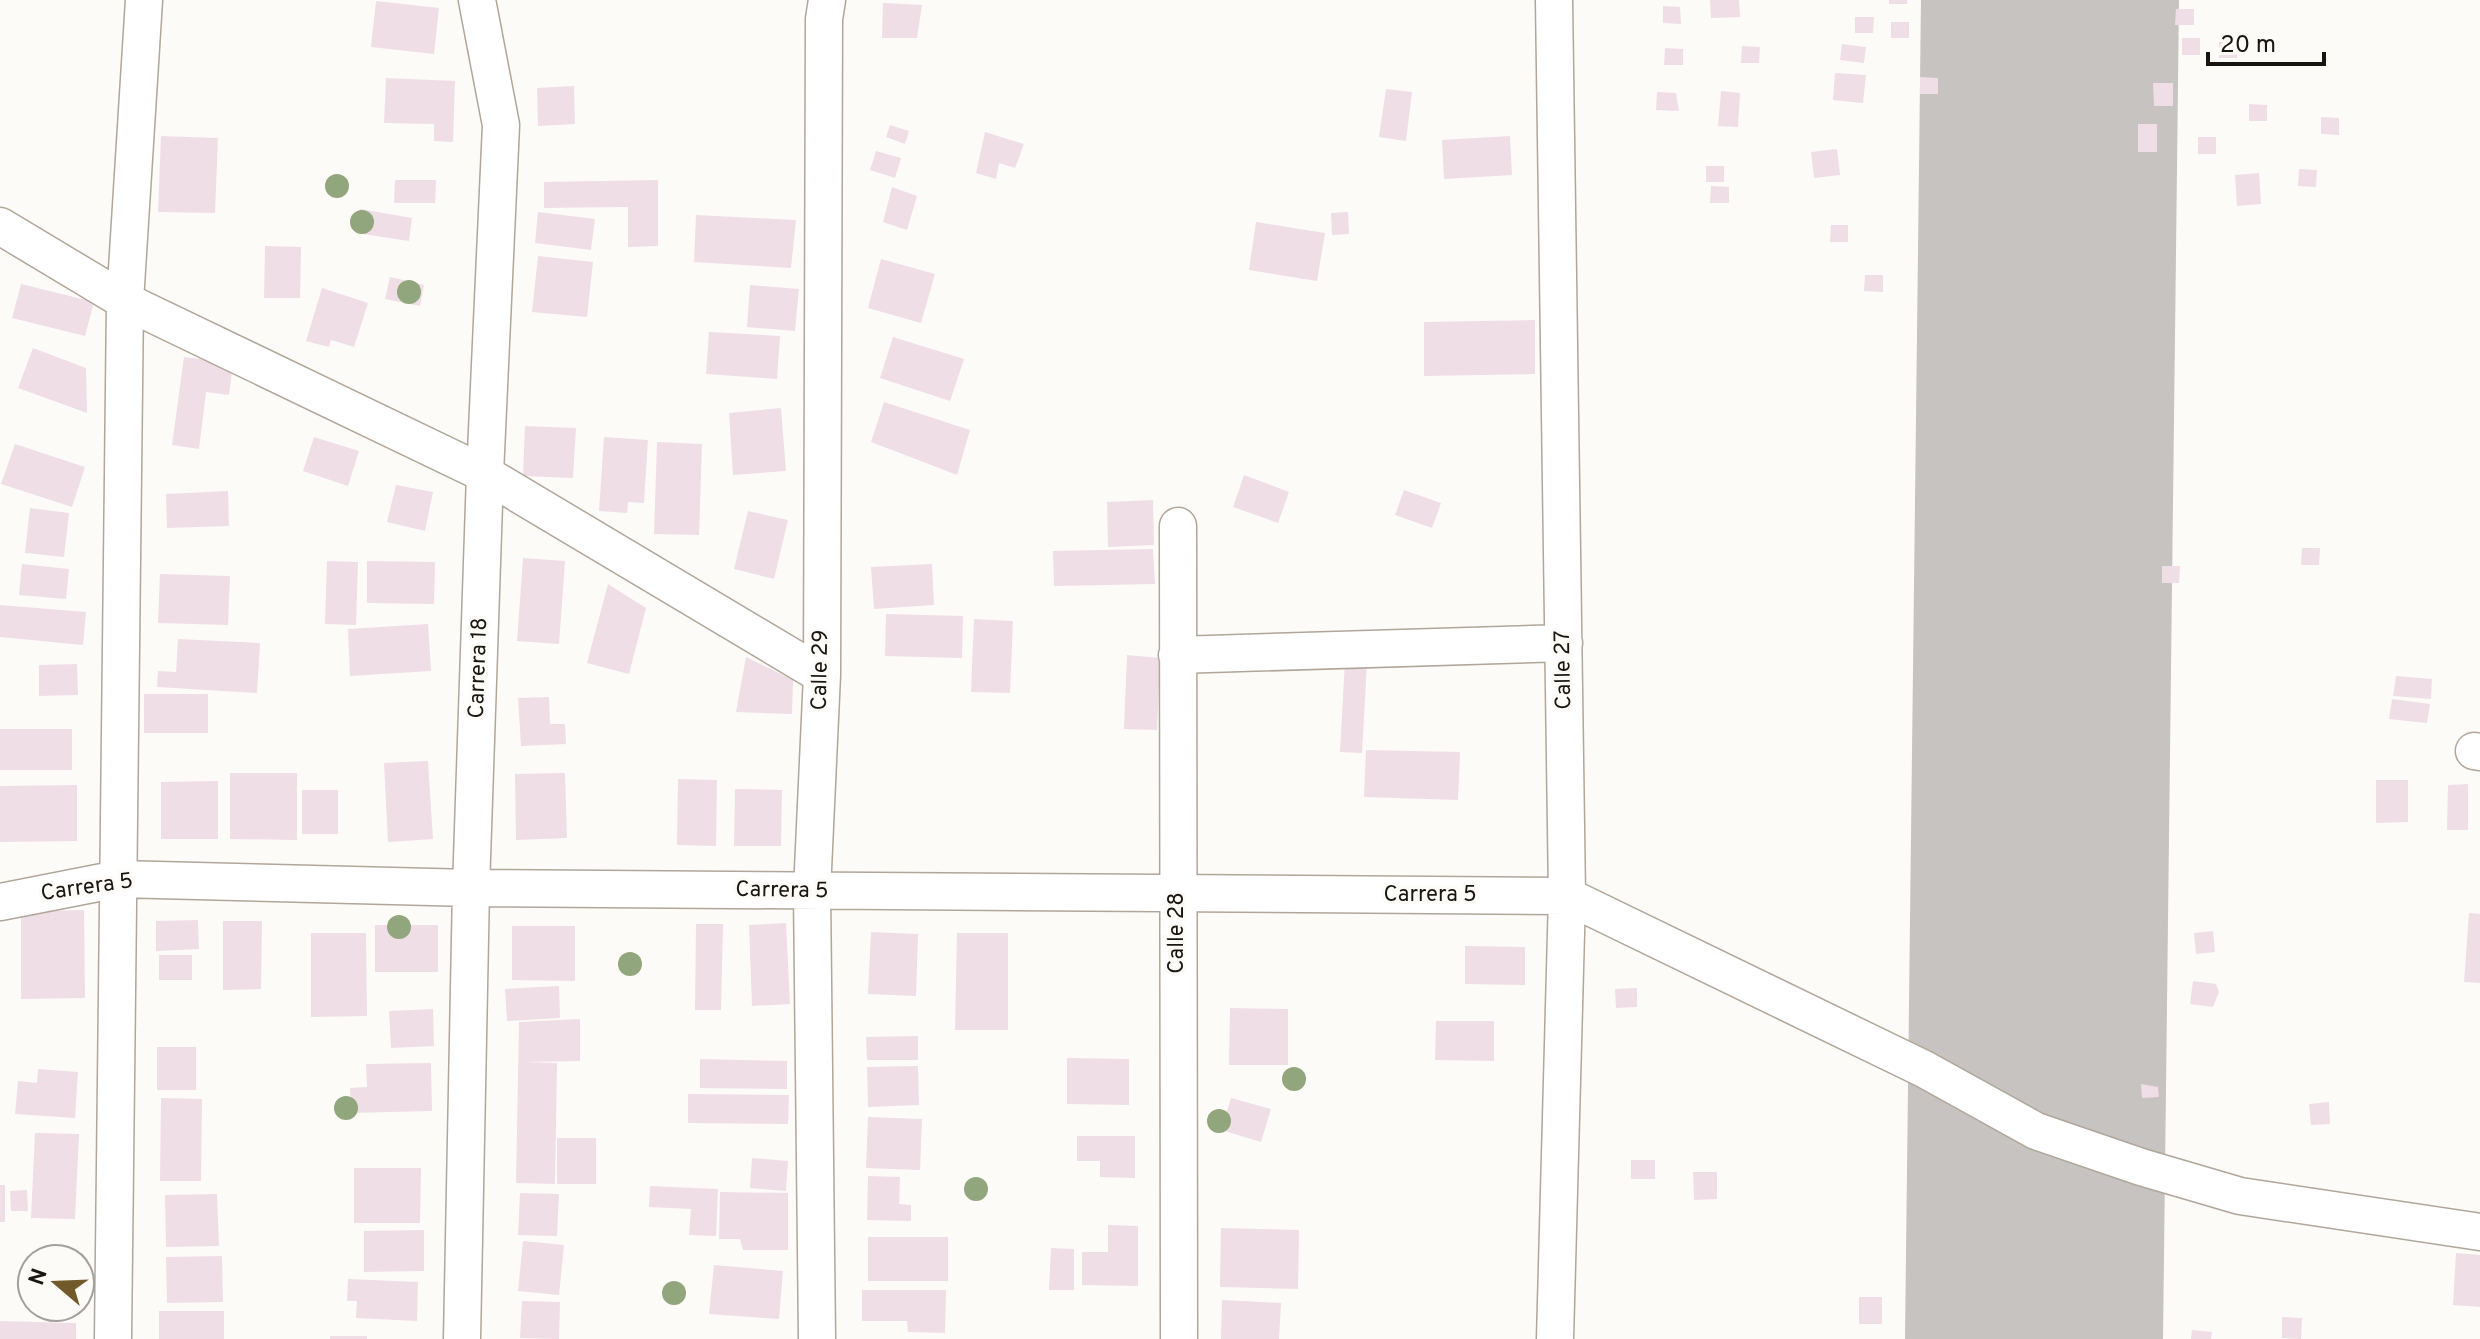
<svg xmlns="http://www.w3.org/2000/svg" width="2480" height="1339" font-family="Overpass,sans-serif">
  <style>
    .lines { fill: none; stroke-linecap: round; stroke-linejoin: round }
    .runway { stroke: #c6c3c0; stroke-width: 258 }
    .building { fill: #efdee6 }
    .minor-casing { stroke: #b1a69a; stroke-width: 39 }
    .minor { stroke: #fff; stroke-width: 36 }
    .tree { fill: #91a67d }
    .labels { text-anchor: middle; dominant-baseline: central; stroke-width: 7; stroke-linejoin: round; paint-order: stroke }
    .street-label { font-size: 22px; fill: #191511; stroke: #fdfbf8 }
  </style>
  <rect width="100%" height="100%" fill="#fdfbf8"/>
  <g class="lines">
    <path class="runway" d="M2034 1339 2050 0"/>
  </g>
  <path class="building" d="M1710 0H1739L1740 17 1711 18Z
    M1889 0H1907V4H1889Z
    M376 1 439 8 434 54 371 47Z
    M883 3 922 5 917 38H882Z
    M1663 6 1680 7 1681 24 1663 23Z
    M2176 9H2194V25H2175Z
    M1855 17H1874L1873 33H1855Z
    M1891 22H1909V38H1891Z
    M2182 38H2200V55H2182Z
    M2219 42H2237V58H2219Z
    M1842 44 1866 47 1864 63 1840 60Z
    M1742 46 1760 47 1759 63H1741Z
    M1665 48 1683 49V65H1664Z
    M1835 73 1866 75 1863 103 1833 100Z
    M1920 77 1938 78V94H1920Z
    M386 78 455 81 453 142 434 141V124L384 123Z
    M2153 83H2173V106H2154Z
    M574 86 575 124 538 126 537 88Z
    M1386 89 1412 92 1406 141 1379 137Z
    M1721 91 1740 93 1738 127 1718 126Z
    M1657 92 1676 93 1679 111 1656 110Z
    M2249 104 2267 105V121H2249Z
    M2321 117 2339 118V135L2321 134Z
    M2138 124H2157V152H2138Z
    M890 125 909 131 905 144 886 137Z
    M985 132 1024 144 1015 168 999 163 996 179 976 173Z
    M161 136 218 138 215 213 158 212Z
    M1510 136 1512 175 1444 179 1442 140Z
    M2198 137H2216V154H2198Z
    M1837 149 1840 175 1814 178 1811 152Z
    M876 151 901 158 895 178 870 170Z
    M1706 166H1724V182H1706Z
    M2299 169 2317 170 2316 187 2298 186Z
    M2259 173 2261 204 2237 206 2235 175Z
    M395 180H436L435 203H394Z
    M658 180V246L628 247V207L544 208V182Z
    M1711 186 1729 187V203H1710Z
    M892 187 917 196 907 230 883 222Z
    M360 209 412 218 409 241 356 233Z
    M538 212 595 219 591 250 535 243Z
    M1348 212 1349 234 1332 235 1331 213Z
    M696 215 796 220 791 268 694 262Z
    M1256 222 1325 233 1317 281 1249 270Z
    M1831 225H1848V242H1830Z
    M265 246 301 247 300 298H264Z
    M538 256 593 262 587 317 532 312Z
    M881 259 935 274 921 323 868 308Z
    M1865 275H1883V292L1864 291Z
    M390 277 424 285 420 306 385 299Z
    M21 284 94 302 85 336 12 318Z
    M750 285 799 289 795 331 747 327Z
    M322 288 368 303 354 347 331 340 329 347 306 341Z
    M1535 320V374L1424 376V322Z
    M709 332 780 336 777 379 706 374Z
    M893 337 964 359 950 401 880 378Z
    M33 348 86 368 87 413 18 388Z
    M184 357 233 363 229 395 206 392 199 449 172 445Z
    M884 402 970 430 957 475 871 442Z
    M781 408 786 471 733 475 729 413Z
    M525 426 576 428 573 478 523 476Z
    M314 437 359 451 348 486 303 471Z
    M604 437 648 440 644 503 628 502 627 513 599 511Z
    M657 442 702 444 699 535 654 534Z
    M15 444 85 467 72 507 1 484Z
    M1244 475 1289 492 1278 523 1233 507Z
    M396 485 433 492 425 531 387 522Z
    M1404 490 1441 503 1432 528 1395 515Z
    M228 491 229 526 167 528 166 494Z
    M1153 500 1154 545 1108 547 1107 502Z
    M30 508 69 513 64 557 25 553Z
    M748 511 788 520 774 579 734 569Z
    M2302 548H2320L2319 565H2301Z
    M1153 549 1155 584 1054 586 1053 551Z
    M523 558 565 561 559 644 517 641Z
    M327 561 358 562 356 625 325 624Z
    M367 561 435 562 434 604 367 603Z
    M22 564 69 569 66 599 19 595Z
    M932 564 934 605 874 609 871 567Z
    M2162 566H2180L2179 583H2162Z
    M160 574 230 576 228 625 158 623Z
    M608 584 646 608 629 674 587 663Z
    M0 605 86 612 83 645 0 637Z
    M886 614 963 616 962 658 885 656Z
    M974 619 1013 621 1010 693 971 692Z
    M428 624 431 671 350 676 348 629Z
    M178 639 260 643 257 693 157 687 158 671 176 672Z
    M1127 655 1160 658 1157 730 1124 729Z
    M746 657 793 680 792 714 736 712Z
    M1345 660 1367 662 1362 753 1340 752Z
    M77 664 78 695 39 696V665Z
    M2396 676 2432 679 2431 699 2393 696Z
    M144 694H208V733H144Z
    M549 697 550 724H565L566 744 521 746 518 698Z
    M2392 699 2430 704 2427 723 2389 719Z
    M0 729H72V770H0Z
    M1366 750 1460 752 1458 800 1364 797Z
    M428 761 433 839 388 842 384 763Z
    M230 773H297V840L230 839Z
    M565 773 567 838 516 840 515 774Z
    M678 779 717 780 716 846 677 845Z
    M2376 780H2408V822L2376 823Z
    M218 781V839H161V782Z
    M2468 784V830H2447L2448 785Z
    M77 785V841L0 842V786Z
    M735 789 782 790 781 846H734Z
    M302 790H338V834H302Z
    M84 910 85 998 21 999V911Z
    M2469 913 2480 914V983L2464 982Z
    M198 920 199 949 156 951V921Z
    M223 921H262L261 989 223 990Z
    M786 923 790 1004 752 1006 749 925Z
    M696 924H723L721 1010H695Z
    M375 925H438V972H375Z
    M512 926H575V981L512 980Z
    M2213 931 2215 952 2196 954 2194 933Z
    M871 932 918 934 916 996 868 994Z
    M311 933H366L367 1016 311 1017Z
    M957 933H1008V1030H955Z
    M1465 946 1525 947V985L1465 984Z
    M159 955H192V980H159Z
    M2193 981 2216 984 2219 992 2213 1007 2190 1004Z
    M559 986 560 1018 507 1021 505 989Z
    M1637 988V1007L1616 1008 1615 989Z
    M1230 1008 1288 1009V1065H1229Z
    M433 1009 434 1046 391 1048 389 1011Z
    M580 1019V1061L524 1062 557 1063 555 1184 516 1183 519 1022Z
    M1436 1021H1494V1061L1435 1060Z
    M918 1036V1060H867L866 1037Z
    M157 1047H196V1090H157Z
    M1067 1058 1129 1059V1105L1067 1104Z
    M700 1059 787 1061V1089L700 1088Z
    M431 1063 432 1111 351 1113 350 1088 367 1087 366 1064Z
    M918 1066 919 1105 868 1107 867 1067Z
    M38 1069 78 1072 75 1118 15 1114 18 1081 37 1083Z
    M2141 1084 2158 1087 2159 1097 2142 1098Z
    M688 1094 789 1095 788 1124 688 1123Z
    M161 1098 202 1099 201 1181H160Z
    M1231 1098 1271 1109 1261 1142 1221 1130Z
    M2329 1102 2330 1124 2311 1125 2309 1104Z
    M868 1117 922 1119 920 1170 866 1168Z
    M35 1133 79 1134 75 1219 31 1218Z
    M1077 1136H1135V1178L1100 1177V1161H1077Z
    M557 1138H596V1184H557Z
    M752 1158 788 1161 786 1191 750 1188Z
    M1631 1160H1655V1179H1631Z
    M354 1168H421L420 1223H354Z
    M1693 1172H1717V1199L1694 1200Z
    M868 1176 900 1177 899 1204 911 1205V1221L867 1220Z
    M0 1185H5V1222H0Z
    M650 1186 718 1189 716 1236 689 1235 691 1209 649 1207Z
    M27 1190 28 1211H11L10 1191Z
    M720 1192 788 1193V1250H743L740 1239H719Z
    M520 1193 559 1194 557 1236 518 1235Z
    M217 1194 219 1246 166 1247 165 1195Z
    M1108 1225 1138 1226V1286L1082 1285V1252H1108Z
    M1221 1228 1299 1230 1298 1289 1220 1287Z
    M424 1230V1271L364 1272V1231Z
    M868 1237H948V1281H868Z
    M523 1241 564 1245 559 1295 518 1291Z
    M1051 1248 1074 1249V1290H1049Z
    M2456 1253 2480 1255V1307L2453 1305Z
    M222 1256 223 1302 167 1303 166 1257Z
    M714 1265 783 1271 779 1319 709 1314Z
    M348 1279 418 1282 417 1321 356 1318 357 1301H347Z
    M862 1290H946L945 1333 908 1332 907 1321H862Z
    M1859 1297H1882V1324H1859Z
    M1222 1300 1281 1303 1279 1339H1221Z
    M522 1301 560 1302 559 1339 520 1338Z
    M159 1311H224V1339H159Z
    M2282 1317 2302 1318 2301 1339 2282 1338Z
    M0 1321 76 1323V1339H0Z
    M2192 1330 2212 1332 2211 1339H2191Z
    M330 1336H367V1339H330Z"/>
  <g class="lines">
    <defs>
      <path id="minor" d="M1554 0 1567 896 1555 1339
        M0 226 125 301 485 474 822 675
        M1178 526 1179 1339
        M1177 655 1564 643
        M2474 751 2480 752
        M0 902 118 879 471 888 1567 896 1924 1069 2036 1131 2141 1167 2240 1196 2480 1232
        M113 1339 125 301 144 0
        M462 1339 471 888 485 474 501 125 477 0
        M817 1339 812 891 822 675 824 19 827 0"/>
    </defs>
    <use href="#minor" class="minor-casing"/>
    <use href="#minor" class="minor"/>
  </g>
  <g class="tree">
    <circle cx="337" cy="186" r="12"/>
    <circle cx="362" cy="222" r="12"/>
    <circle cx="409" cy="292" r="12"/>
    <circle cx="399" cy="927" r="12"/>
    <circle cx="630" cy="964" r="12"/>
    <circle cx="1294" cy="1079" r="12"/>
    <circle cx="346" cy="1108" r="12"/>
    <circle cx="1219" cy="1121" r="12"/>
    <circle cx="976" cy="1189" r="12"/>
    <circle cx="674" cy="1293" r="12"/>
  </g>
  <g class="labels">
    <g class="street-label">
      <text transform="translate(479 668) rotate(-88)">Carrera 18</text>
      <text transform="translate(821 670) rotate(-89)">Calle 29</text>
      <text transform="translate(1564 670) rotate(-91)">Calle 27</text>
      <text transform="translate(87 888) rotate(-8)">Carrera 5</text>
      <text transform="translate(782 891) rotate(1)">Carrera 5</text>
      <text x="1430" y="895">Carrera 5</text>
      <text transform="translate(1177 933) rotate(-90)">Calle 28</text>
    </g>
  </g>
  <g transform="translate(56 1283) rotate(289)"><circle r="38" fill="#fdfbf8" stroke="#a29f9c" stroke-width="2"/>
  <path d="M0-6L14 30L0 20L-14 30Z" fill="#72592a"/>
  <text y="-12" font-size="22" font-weight="bold" text-anchor="middle" fill="#191511">N</text>
  </g>
  <path d="M2208 52v12h116v-12" fill="none" stroke="#191511" stroke-width="4"/>
  <text x="2220" y="52" font-size="24" fill="#191511" stroke="#fdfbf8" stroke-width="6" paint-order="stroke">20 m</text>
</svg>
